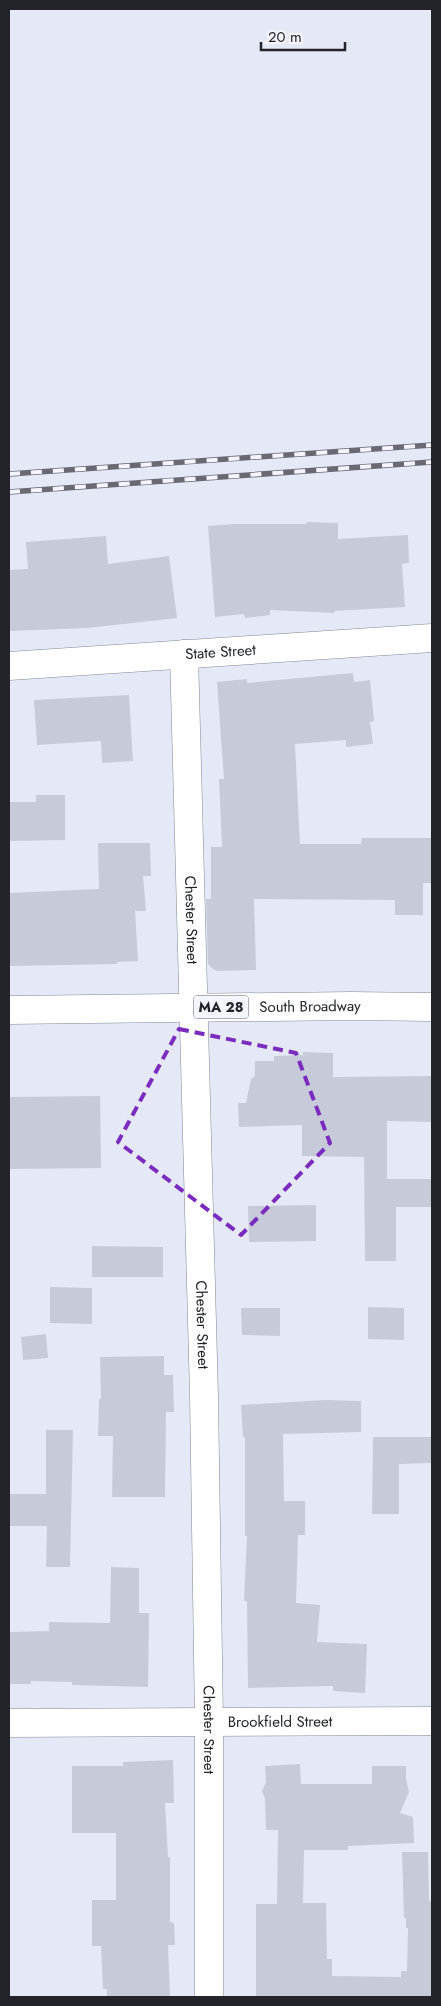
<svg xmlns="http://www.w3.org/2000/svg" width="441" height="2006" font-family="Jost,sans-serif">
  <style>
    .building { fill: #c7cbd9 }
    .lines { fill: none; stroke-linecap: round; stroke-linejoin: round }
    .minor-casing { stroke: #838794; stroke-width: 29 }
    .major-casing { stroke: #838794; stroke-width: 29 }
    .minor { stroke: #fff; stroke-width: 28 }
    .major { stroke: #fff; stroke-width: 28 }
    .rail-casing { stroke: #686a73; stroke-width: 5.5 }
    .rail { stroke: #f4f6ff; stroke-width: 4; stroke-dasharray: 11; stroke-linecap: butt }
    .marked { fill: none; stroke: #7b2cbf; stroke-width: 4; stroke-dasharray: 10 6; stroke-linejoin: round }
    .labels { text-anchor: middle; dominant-baseline: central; stroke-width: 4; stroke-linejoin: round; paint-order: stroke }
    .shield { fill: #f4f6ff; stroke: #616369; stroke-width: 1 }
    .shield-label { font-size: 14px; font-weight: bold; fill: #222429 }
    .street-label { font-size: 15px; fill: #222429; stroke: #f4f6ff }
  </style>
  <rect width="100%" height="100%" fill="#e5e9f7"/>
  <path class="building" d="M307 522 338 523V539L408 535 409 563 402 564 405 607 334 611V613L270 610V615L245 618 244 614 215 617 208 526 234 524H306Z
    M106 536 108 564 169 556 177 618 87 628 9 631V570L28 569 26 542Z
    M353 673 354 682 370 680 374 721 370 722 373 744 346 747V740L295 744 300 844H361L362 838H432V883H423V915H395V900L254 899 256 970 217 971 213 969 208 964 206 899H211V847H222L219 779H224L217 682 247 679V683Z
    M129 695 133 761 102 763 101 741 37 745 34 700Z
    M36 795H65V840L9 841V802H36Z
    M98 843H150L151 876H143L146 911H135L138 961 117 962V964L9 966V893L99 889Z
    M303 1052 333 1053V1077L432 1076V1122L387 1121V1179H432V1207H396V1261H365L364 1157 302 1156V1125L239 1127 238 1103H246L251 1079 255 1076V1061H274V1056L303 1055Z
    M100 1096 101 1168 9 1169V1097Z
    M316 1205V1241L249 1242 248 1206Z
    M92 1246 163 1247V1277H92Z
    M50 1287 92 1288V1324L50 1323Z
    M368 1307 404 1308V1340L368 1339Z
    M241 1308H280V1336L242 1335Z
    M46 1334 48 1358 23 1360 21 1337Z
    M164 1356V1375H173L174 1412H166L165 1497H112L113 1436H98L99 1399H101L100 1357Z
    M325 1400 361 1401V1432L283 1434 284 1501H305V1535H298L296 1603 320 1605 317 1642 367 1644 365 1693 333 1691V1686L248 1688 247 1601H244L247 1536H245V1437H243L241 1405Z
    M46 1430H73L70 1567H46L47 1526H9V1494H46Z
    M373 1437H431V1463L399 1464V1514H372Z
    M111 1567 139 1568V1613H149L148 1687 72 1685V1682L31 1681V1684H9V1632L49 1631V1622L110 1623Z
    M173 1760 174 1803H165L168 1857H170V1922L174 1923 175 1945H168L170 1996H107V1989H103L101 1946H92V1900H116V1833H72V1766H123V1762Z
    M300 1764 301 1784H372V1766H406V1779L409 1792 400 1813 413 1817 414 1843 348 1846V1850H304L303 1903H326L327 1959H332V1976L401 1977V1971H407L408 1928H406V1918H404L402 1852H428L429 1901H432V1997H256V1904H277L278 1830H266L265 1799 262 1791 266 1782 265 1766Z"/>
  <g class="lines">
    <defs>
      <g id="minor">
        <path id="s1" d="M184 654 204 1396 209 1722V1997"/>
        <path id="s2" d="M9 666 432 638"/>
        <path id="s3" d="M9 1723 432 1721"/>
      </g>
      <g id="major">
        <path id="s4" d="M9 1010 351 1006 432 1007"/>
      </g>
    </defs>
    <use href="#minor" class="minor-casing"/>
    <use href="#major" class="major-casing"/>
    <use href="#minor" class="minor"/>
    <use href="#major" class="major"/>
    <defs>
      <path id="rail" d="M9 474 432 445
        M9 492 432 462"/>
    </defs>
    <use href="#rail" class="rail-casing"/>
    <use href="#rail" class="rail"/>
  </g>
  <path class="marked" d="M179 1029 296 1053 330 1143 241 1235 118 1142Z"/>
  <g class="labels">
    <rect class="shield" x="193.5" y="995.5" width="55" height="23" rx="4"/>
    <g class="shield-label">
      <text x="221" y="1007">MA 28</text>
    </g>
    <g class="street-label">
      <text stroke="none"><textPath href="#s2" startOffset="212">State Street</textPath></text>
      <text stroke="none"><textPath href="#s1" startOffset="266">Chester Street</textPath></text>
      <text stroke="none"><textPath href="#s4" startOffset="301">South Broadway</textPath></text>
      <text stroke="none"><textPath href="#s1" startOffset="671">Chester Street</textPath></text>
      <text stroke="none"><textPath href="#s3" startOffset="271">Brookfield Street</textPath></text>
      <text stroke="none"><textPath href="#s1" startOffset="1076">Chester Street</textPath></text>
    </g>
  </g>
  <rect width="441" height="2006" fill="none" stroke="#222429" stroke-width="20"/>
  <path d="M261 42v8h84v-8" fill="none" stroke="#222429" stroke-width="2.5"/>
  <text x="268" y="42" font-size="15" fill="#222429" stroke="#f4f6ff" stroke-width="4" paint-order="stroke">20 m</text>
</svg>
